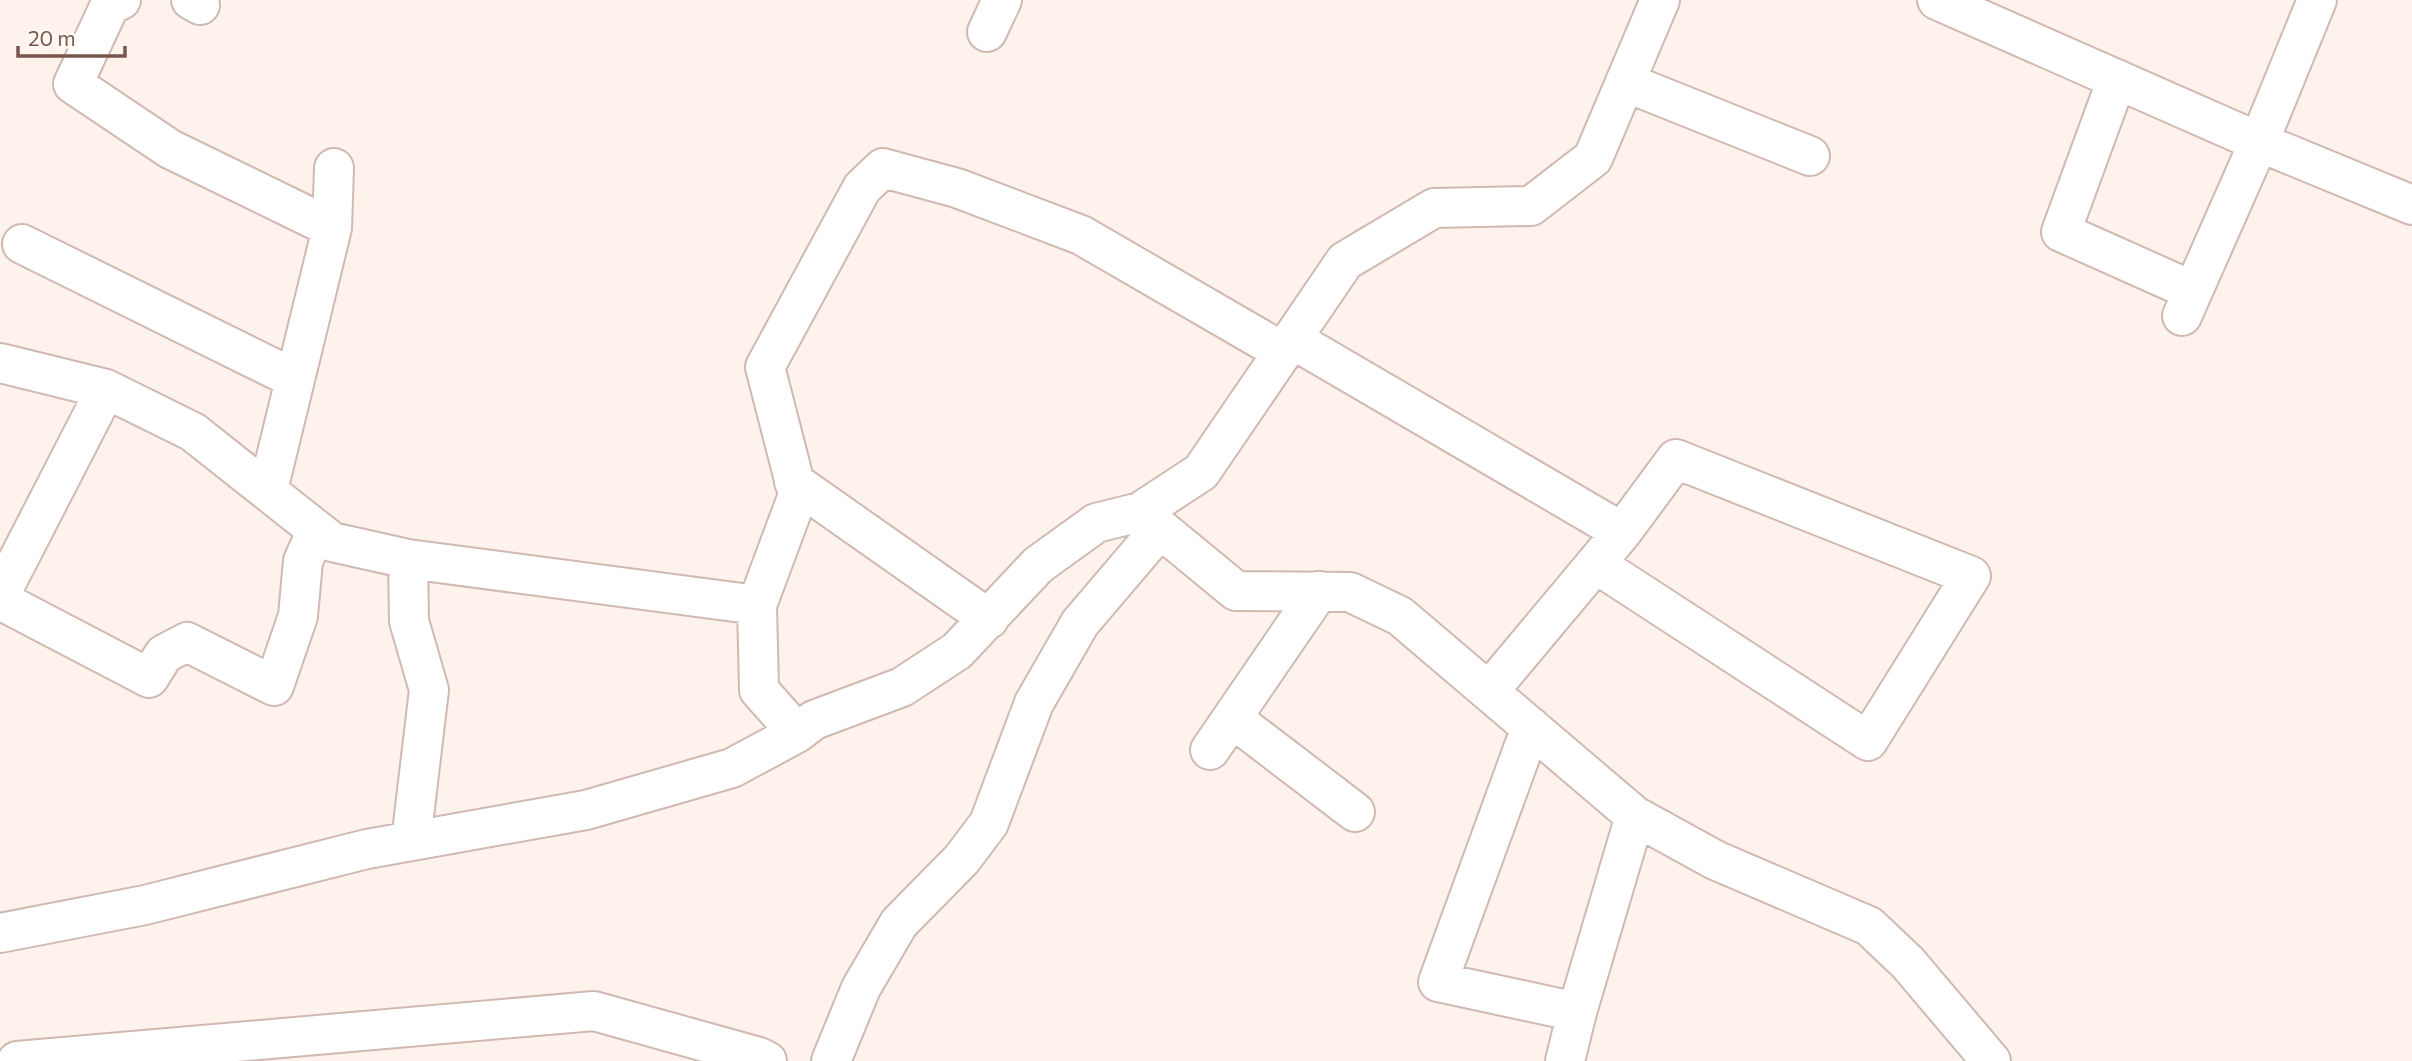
<svg xmlns="http://www.w3.org/2000/svg" width="2412" height="1061" font-family="Commissioner,sans-serif">
  <style>
    .lines { fill: none; stroke-linecap: round; stroke-linejoin: round }
    .minor-casing { stroke: #d0b9b0; stroke-width: 42 }
    .minor { stroke: #fff; stroke-width: 38 }
  </style>
  <rect width="100%" height="100%" fill="#fdf3ec"/>
  <g class="lines">
    <defs>
      <path id="minor" d="M121 0 110 5 73 84 170 149 332 228
        M191 0 200 5
        M1937 0 2259 142 2412 205
        M987 32 1002 0
        M2117 79 2061 232 2193 291
        M1625 82 1810 156
        M22 244 295 379
        M2182 316 2259 142 2317 0
        M1292 339 1622 532
        M0 363 106 389 193 432 332 542 408 559 757 605
        M794 482 989 619
        M268 490 332 228 334 168
        M1140 512 1236 591 1350 592 1400 616 1635 816 1715 860 1869 926 1908 963 1991 1061
        M408 559 409 621 429 690 411 841
        M0 595 106 389
        M0 600 149 678 164 654 187 642 274 686 298 616 303 561 317 530
        M1489 691 1622 532 1676 459 1971 576 1868 741 1596 564
        M1232 718 1355 812
        M1531 727 1438 982 1577 1012
        M797 733 759 690 757 605 798 495 765 367 862 188 883 168 957 188 1081 235 1283 352
        M1210 750 1319 591
        M0 933 145 905 367 849 586 810 732 768 797 733 814 720 902 687 957 651 1038 565 1096 523 1140 512 1201 472 1345 261 1434 208 1531 206 1593 158 1660 0
        M17 1061 594 1011 759 1057 767 1061
        M831 1061 861 988 899 923 962 859 989 823 1034 703 1080 623 1160 529
        M1565 1061 1577 1012 1635 816"/>
    </defs>
    <use href="#minor" class="minor-casing"/>
    <use href="#minor" class="minor"/>
  </g>
  <path d="M18 46v10h107v-10" fill="none" stroke="#79564d" stroke-width="3.5"/>
  <text x="28" y="46" font-size="21" fill="#79564d" stroke="#fff8f3" stroke-width="5" paint-order="stroke">20 m</text>
</svg>
